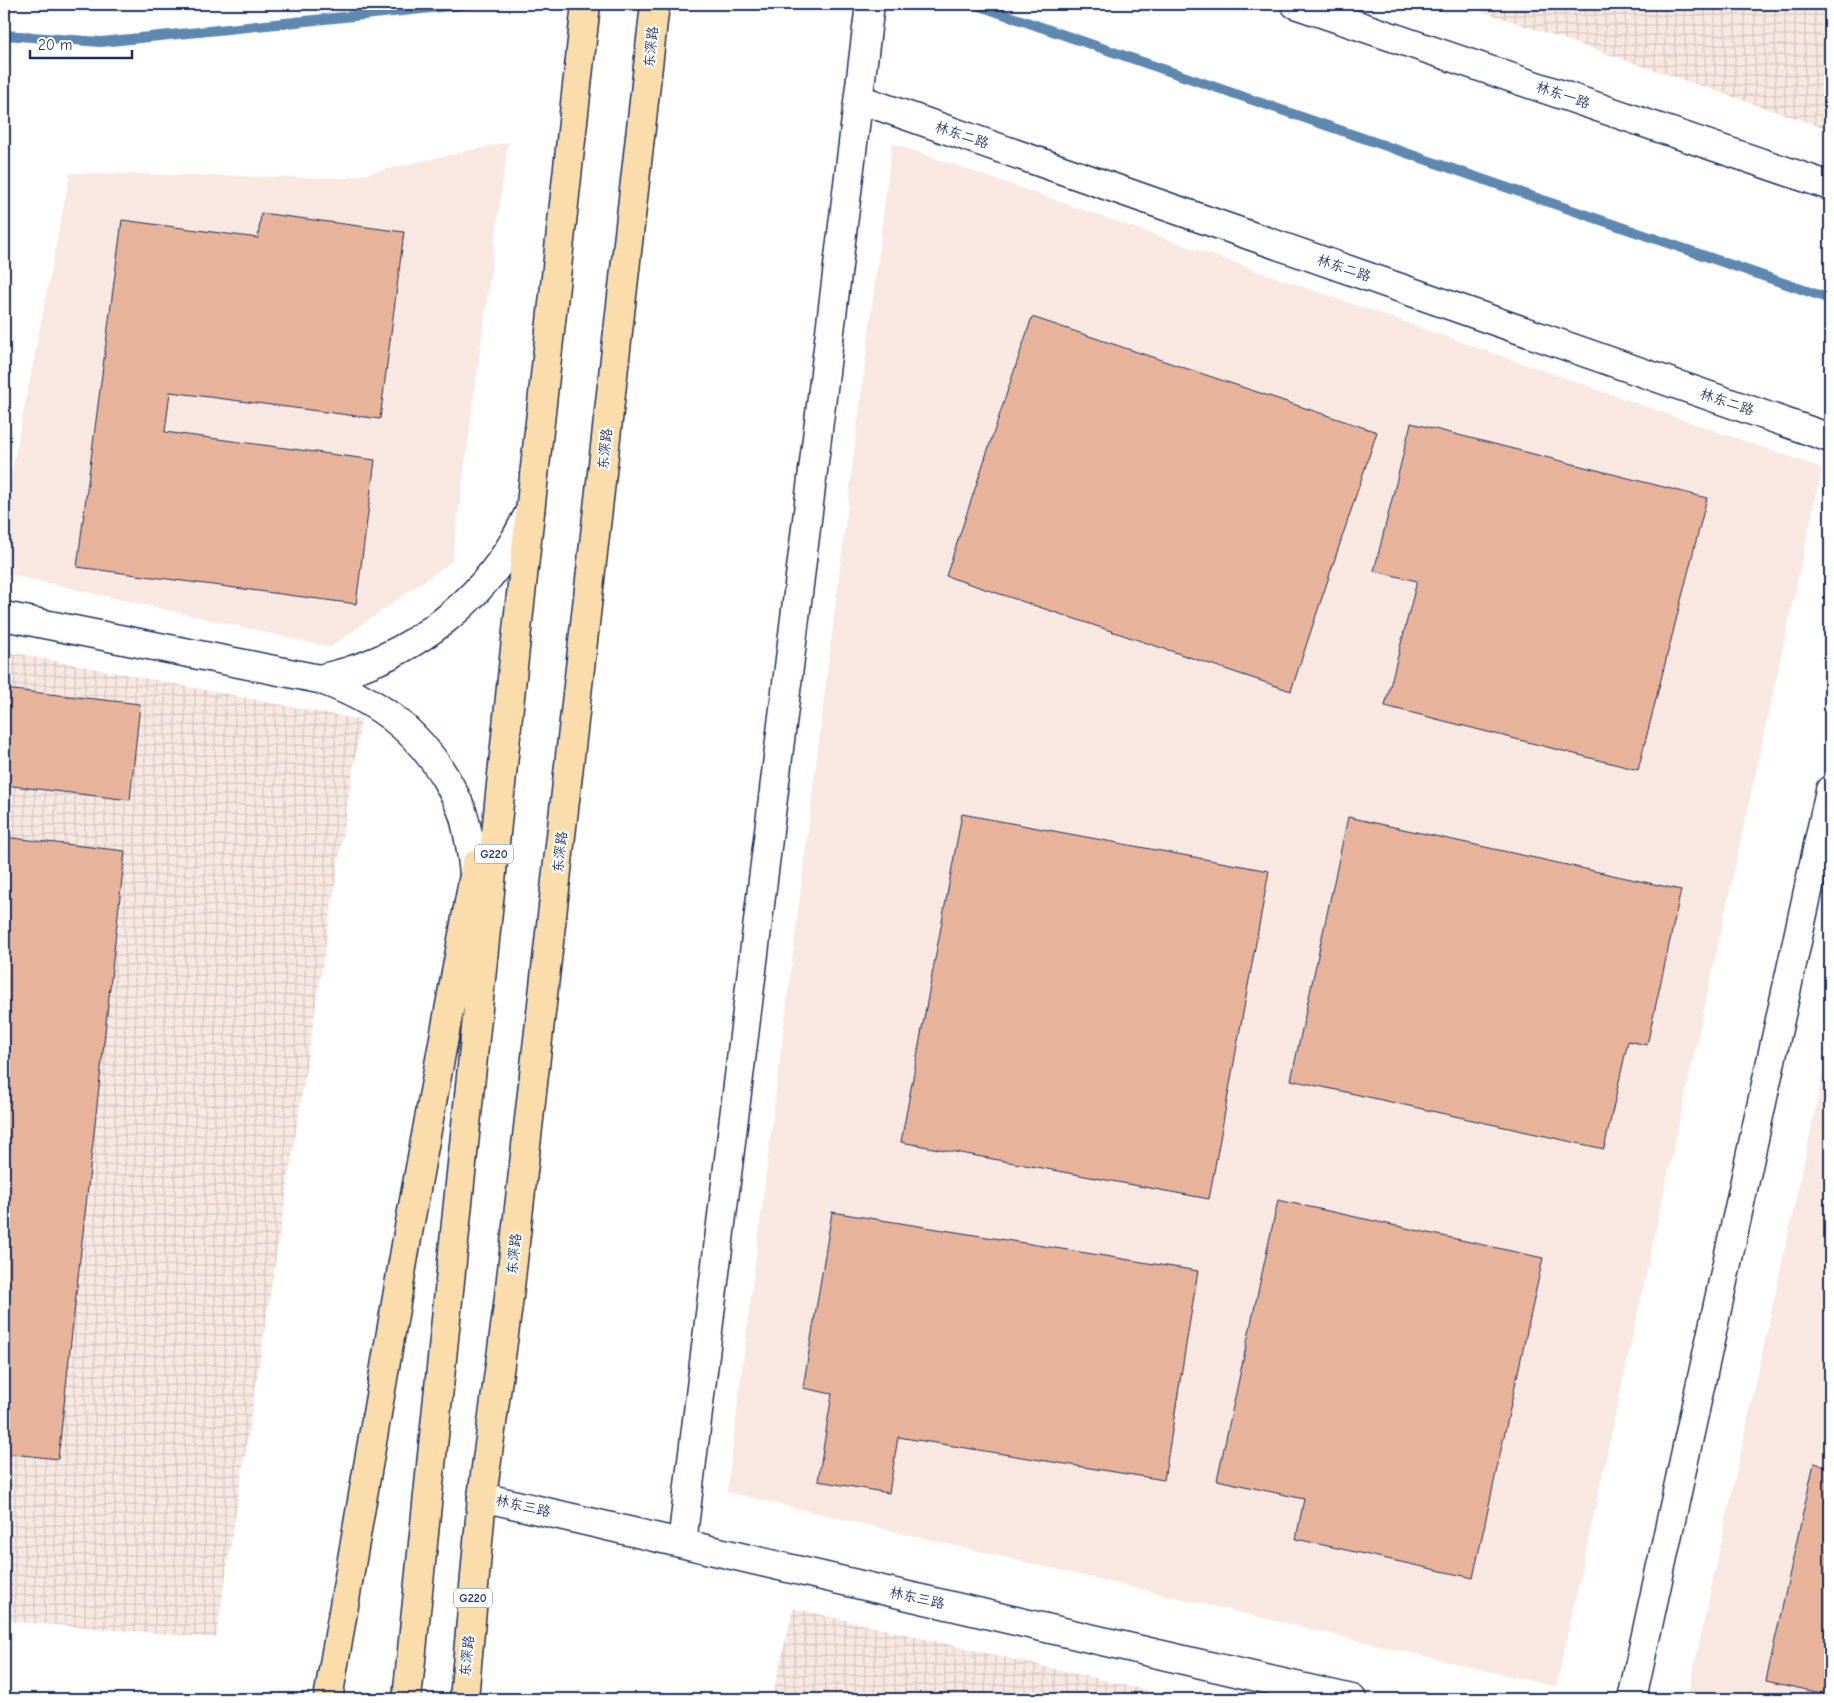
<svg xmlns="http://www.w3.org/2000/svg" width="1834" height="1703" font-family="'Comic Neue','LXGW WenKai TC',sans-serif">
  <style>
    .built { fill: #f8e8e1 }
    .industrial { fill: url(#industrial-grid) }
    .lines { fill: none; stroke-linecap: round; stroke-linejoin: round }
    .stream { stroke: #5e88b1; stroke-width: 10 }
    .building { fill: #e8b39b; stroke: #1b2f5e }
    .minor-casing { stroke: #1b2f5e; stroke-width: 31 }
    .highway-casing { stroke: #1b2f5e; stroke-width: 31 }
    .minor { stroke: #fff; stroke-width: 28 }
    .highway { stroke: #fbddab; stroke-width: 28 }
    .labels { text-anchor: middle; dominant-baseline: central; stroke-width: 4; stroke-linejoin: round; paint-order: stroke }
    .shield { fill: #fff; stroke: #5f6d8e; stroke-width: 1 }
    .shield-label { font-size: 12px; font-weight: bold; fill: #1b2f5e }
    .street-label { font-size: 14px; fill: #1b2f5e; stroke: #fff }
  </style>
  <defs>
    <pattern id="industrial-grid" width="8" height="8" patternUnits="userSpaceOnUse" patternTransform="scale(1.25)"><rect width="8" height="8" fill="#f8e8e1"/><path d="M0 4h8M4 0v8" fill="none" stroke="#d4c7c3"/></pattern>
  </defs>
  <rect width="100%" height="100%" fill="#fff"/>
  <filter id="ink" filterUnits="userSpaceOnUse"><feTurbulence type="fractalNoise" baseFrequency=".02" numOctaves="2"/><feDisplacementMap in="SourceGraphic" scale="10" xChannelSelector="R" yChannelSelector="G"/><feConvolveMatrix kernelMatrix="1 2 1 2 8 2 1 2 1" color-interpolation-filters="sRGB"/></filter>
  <g filter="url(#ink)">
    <path class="built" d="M508 142 452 561 330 647 4 573V512L70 173 347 178Z
      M892 143 1822 468 1556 1687 727 1492Z
      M1830 1042V1699H1687Z"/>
    <path class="industrial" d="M1461 4H1830V130Z
      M4 651 361 720 216 1638 4 1621Z
      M793 1608 1184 1699H772Z"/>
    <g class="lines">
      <path class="stream" d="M974 4 1830 299
        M4 35 101 42 470 4"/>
    </g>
    <path class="building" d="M261 213 404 232 380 419 170 392 165 432 375 460 356 604 77 567 122 220 258 238Z
      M1032 317 1377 432 1291 691 946 576Z
      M1411 423 1707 498 1638 770 1385 706 1417 581 1374 571Z
      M4 689 140 704 130 800 4 785Z
      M962 814 1269 871 1209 1199 901 1142Z
      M1348 817 1681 890 1647 1045 1628 1041 1604 1149 1291 1080Z
      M4 837 125 851 58 1459 4 1453Z
      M1278 1200 1543 1258 1473 1578 1296 1539 1304 1499 1217 1480Z
      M832 1212 1198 1271 1164 1480 898 1437 889 1493 818 1481 832 1394 803 1388Z
      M1814 1463 1830 1467V1695L1766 1681Z"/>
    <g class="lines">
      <defs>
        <path id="minor" d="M1295 4 1830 186
          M859 99 1830 438
          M4 616 319 679C374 699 415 727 446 779 453 791 460 804 464 817 469 836 472 855 474 874
          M319 679C330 676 341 674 352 670 418 649 479 601 514 541 520 531 525 521 530 511
          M482 1497 1352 1699
          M682 1543 870 4
          M1632 1699 1830 790"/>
        <path id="highway" d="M328 1699 408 1233 476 864
          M407 1699 514 658 586 4
          M464 1699 482 1497 508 1305 655 4"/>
      </defs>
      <use href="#minor" class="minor-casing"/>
      <use href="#highway" class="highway-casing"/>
      <use href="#minor" class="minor"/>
      <use href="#highway" class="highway"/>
    </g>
  </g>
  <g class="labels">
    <g class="shield">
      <rect x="475" y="844.5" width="38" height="19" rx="4"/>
      <rect x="454" y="1588.5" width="38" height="19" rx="4"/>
    </g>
    <g class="shield-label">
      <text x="494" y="854">G220</text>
      <text x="473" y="1598">G220</text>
    </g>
    <g class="street-label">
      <text transform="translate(651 47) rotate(-84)">东深路</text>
      <text transform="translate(1563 95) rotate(19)">林东一路</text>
      <text transform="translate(962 135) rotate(19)">林东二路</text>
      <text transform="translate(1344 268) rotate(19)">林东二路</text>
      <text transform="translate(1727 402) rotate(19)">林东二路</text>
      <text transform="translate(605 449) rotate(-84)">东深路</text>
      <text transform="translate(560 852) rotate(-84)">东深路</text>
      <text transform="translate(514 1254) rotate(-84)">东深路</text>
      <text transform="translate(523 1506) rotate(13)">林东三路</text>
      <text transform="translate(917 1598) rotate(13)">林东三路</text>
      <text transform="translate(467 1656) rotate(-84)">东深路</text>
    </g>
  </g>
  <rect width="1834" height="1703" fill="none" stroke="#fff" stroke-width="20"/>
  <rect x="10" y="10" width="1814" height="1683" fill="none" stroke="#1b2f5e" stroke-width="2" filter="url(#ink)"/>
  <path d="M30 50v8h102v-8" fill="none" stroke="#1b2f5e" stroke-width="2.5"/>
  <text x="38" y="50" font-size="15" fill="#1b2f5e" stroke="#ffffff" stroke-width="4" paint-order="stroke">20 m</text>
</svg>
